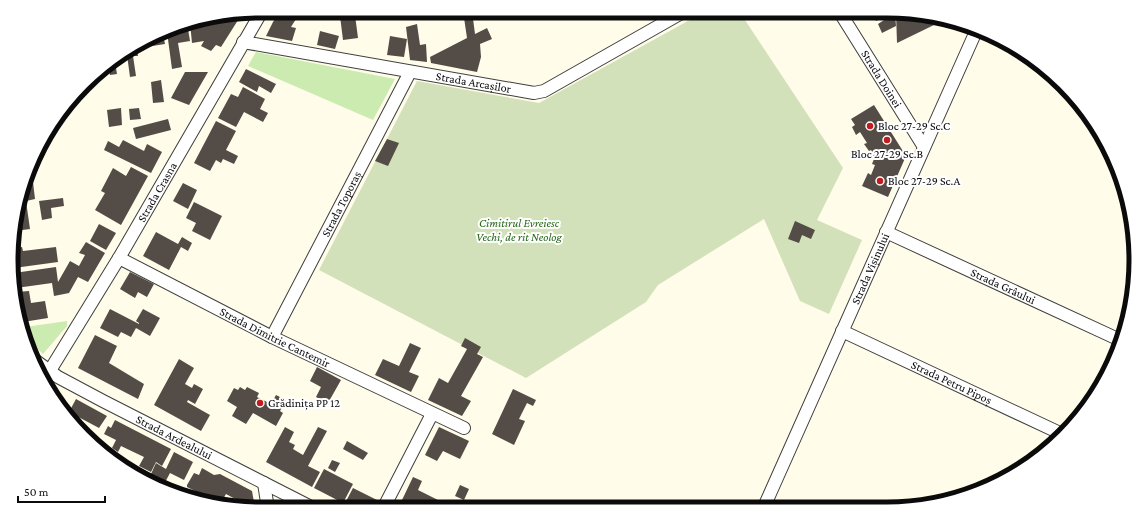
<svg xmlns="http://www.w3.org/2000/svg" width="1147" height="520" font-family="'Crimson Pro',serif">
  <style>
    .green { fill: #ccebb1 }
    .cemetery { fill: #d3e1ba }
    .building { fill: #544d47 }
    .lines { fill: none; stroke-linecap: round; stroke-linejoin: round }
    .minor-casing { stroke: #3e3e3e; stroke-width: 14 }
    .minor { stroke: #fff; stroke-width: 12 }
    .poi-dot { fill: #c21d1c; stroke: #fff; stroke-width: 1.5 }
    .labels { text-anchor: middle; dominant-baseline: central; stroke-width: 4; stroke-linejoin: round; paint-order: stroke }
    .street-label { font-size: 12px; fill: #0b0b0b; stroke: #fff }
    .poi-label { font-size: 12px; fill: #0b0b0b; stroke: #fff; text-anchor: start }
    .park-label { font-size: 12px; font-style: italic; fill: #256619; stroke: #fff }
    .rim { fill: none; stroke: #0b0b0b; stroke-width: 5 }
  </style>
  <rect width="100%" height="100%" fill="#fffce9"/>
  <path class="green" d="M256 52 395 79 373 120 248 66Z
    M67 321V326L43 354 30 342 25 327Z"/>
  <path class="cemetery" d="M706 11H739L843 168 817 220 862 240 829 314 800 301 764 219 658 285 646 302 526 378 319 270 417 81 539 103Z"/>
  <path class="building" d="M280 11H303V19H296L291 27 296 28 292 41 266 36 273 22Z
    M320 11H374L375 12 355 15 358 38 343 40 340 16 321 19Z
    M444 11H460L462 17 446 20Z
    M463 11H472L475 34 487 28 492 39 480 44 481 57 477 72 431 63 430 57 467 38Z
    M873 11H887L893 12 876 21Z
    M895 13 896 26 882 33 878 24Z
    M896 13 934 25 897 43Z
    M238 15 240 17 221 47 216 45 211 51 201 46 204 41 192 43 190 23Z
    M187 23 190 41 178 43 182 67 172 69 167 32 180 24Z
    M417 24 420 45 426 44 427 62 410 60 406 27Z
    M320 31 339 36 335 49 317 45Z
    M163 34 165 44 146 47 145 44Z
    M390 36 407 39 404 57 387 55Z
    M137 49 138 56H133L136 76 130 77 127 55Z
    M115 62 117 74 110 75 108 66Z
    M246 69 276 84 271 93 259 86 257 92 239 82Z
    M99 71 100 79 89 81 96 73Z
    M185 72H208L189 105 171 98Z
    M161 80 164 102 153 103 151 82Z
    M243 87 265 99 260 109 268 113 263 122 244 112 236 127 218 118 231 94 238 97Z
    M874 105 906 156 888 197 862 186 868 173 871 175 875 165 872 164 874 159 872 156 874 155 871 150 869 151 864 144 867 143 860 132 856 135 852 127 855 125 851 119Z
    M121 108 122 125 109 127 107 110Z
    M139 108 141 119 130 120 129 109Z
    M168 119 171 130 136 139 133 128Z
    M216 121 236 131 226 150 238 156 234 164 223 159 221 163 216 160 210 171 194 163Z
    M387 139 399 143 388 166 375 161Z
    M123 140 144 151 147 144 162 152 151 173 104 150 108 141 119 147Z
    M36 159 38 171 31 172 35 160Z
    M131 167 148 176 121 225 95 210 105 193 101 191 113 168 126 176Z
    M33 182 35 199 26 201 30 229 15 231 16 212 26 183Z
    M183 183 197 190 188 209 173 201Z
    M63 198 64 206 51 208 52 218 42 220 39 201Z
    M194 202 222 216 210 240 192 231 196 223 186 218Z
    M795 221 815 230 811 239 802 235 799 243 788 239Z
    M99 224 116 233 106 250 90 241Z
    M156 232 178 244 182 237 192 243 188 251 181 247 169 270 143 256Z
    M86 242 105 253 88 282 78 277 69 293 54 296 52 283 16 288 14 273 56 267 58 282 70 261 79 266 85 255 79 253Z
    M22 247 23 251 56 247 58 262 14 268 15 248Z
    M130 272 154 284 147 297 138 292 135 298 120 289Z
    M29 291 31 303 45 301 48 318 23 322 19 311 17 292Z
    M110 309 139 324V323L136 321 143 309 160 318 150 336 136 328 131 337 121 332 118 337 100 328Z
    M95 335 117 346 109 363 144 384 138 399 78 368Z
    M465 338 481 347 477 354 483 357 461 396 471 401 462 416 428 400 439 378 448 383 467 349 461 346Z
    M410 343 421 348 409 372 419 376 411 392 375 375 383 359 399 366Z
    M179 359 194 368 185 384 192 388 194 384 203 389 195 404 188 400 187 402 210 415 201 431 154 405Z
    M317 367 341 380 328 403 316 397 321 387 310 381Z
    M240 387 245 390 247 387 259 393 257 397 271 404 276 395 286 400 280 411 283 413 276 426 253 413 246 424 232 416 237 407 227 401 234 388 238 390Z
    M513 389 536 400 533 406 527 403 519 419 525 421 514 445 492 434Z
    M76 399 107 416 99 428 69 412Z
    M115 420 171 449 162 466 156 462 151 472 139 466 144 457 121 446 118 452 112 448 116 440 104 434 108 426 111 428Z
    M285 427 294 432 289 442 295 445 293 449 303 455 318 427 327 431 308 466 320 472 312 487 266 462Z
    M439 427 469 441 460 459 443 451 437 461 425 455Z
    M347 441 368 453 363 460 343 449Z
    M174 452 193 462 184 480 170 473 162 488 152 482 156 476 151 474 156 463 166 469Z
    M332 460 340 463 335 472 328 468Z
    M202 468 214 475 220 474 252 491 255 508 238 505 237 500 226 494 222 501 209 499 208 494 203 495 187 487V485L194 473 199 475Z
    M324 469 353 484 343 503 314 488Z
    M413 477 422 481 418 490 438 500 434 508H420L402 500Z
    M460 485 469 489 464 500 455 496Z
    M353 488 379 501 375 509H352L344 505Z"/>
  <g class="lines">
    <defs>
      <g id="minor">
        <path id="s1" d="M839 11 924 147"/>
        <path id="s2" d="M243 42 534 93 544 91 685 11"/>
        <path id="s3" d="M886 232 1120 340"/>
        <path id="s4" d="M119 258 272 337 464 428"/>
        <path id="s5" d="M842 331 1062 434"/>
        <path id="s6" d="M272 337 410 72"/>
        <path id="s7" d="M36 361 58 377 103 401 315 509"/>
        <path id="s8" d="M49 372 119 258 262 11"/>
        <path d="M264 483 268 509"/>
        <path id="s9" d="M764 507 977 29"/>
        <path d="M383 509 432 414"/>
      </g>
    </defs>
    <use href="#minor" class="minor-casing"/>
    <use href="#minor" class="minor"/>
  </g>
  <g class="poi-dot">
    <circle cx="870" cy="126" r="4"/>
    <circle cx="887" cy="140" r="4"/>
    <circle cx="880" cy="181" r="4"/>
    <circle cx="260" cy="403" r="4"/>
  </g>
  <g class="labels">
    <g class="street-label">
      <text stroke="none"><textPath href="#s1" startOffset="80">Strada Doinei</textPath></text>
      <text stroke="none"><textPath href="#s2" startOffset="234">Strada Arcașilor</textPath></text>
      <text stroke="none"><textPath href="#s8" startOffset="210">Strada Crasna</textPath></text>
      <text stroke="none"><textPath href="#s6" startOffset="150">Strada Toporaș</textPath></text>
      <text stroke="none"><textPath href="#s9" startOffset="261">Strada Vișinului</textPath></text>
      <text stroke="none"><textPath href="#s3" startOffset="129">Strada Grâului</textPath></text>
      <text stroke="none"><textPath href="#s4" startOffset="175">Strada Dimitrie Cantemir</textPath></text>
      <text stroke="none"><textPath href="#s5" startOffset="121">Strada Petru Pipoș</textPath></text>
      <text stroke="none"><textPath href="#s7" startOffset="158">Strada Ardealului</textPath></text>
    </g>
    <g class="poi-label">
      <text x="878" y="126">Bloc 27-29 Sc.C</text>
      <text x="887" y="154" text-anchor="middle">Bloc 27-29 Sc.B</text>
      <text x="888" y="181">Bloc 27-29 Sc.A</text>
      <text x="268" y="403">Grădinița PP 12</text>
    </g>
    <g class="park-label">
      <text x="519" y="223">Cimitirul Evreiesc<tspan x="519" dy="14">Vechi, de rit Neolog</tspan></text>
    </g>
  </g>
  <path d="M0 0H1147V520H0ZM260 18H887A242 242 0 0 1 1129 260V260A242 242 0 0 1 887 502H260A242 242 0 0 1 18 260V260A242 242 0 0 1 260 18Z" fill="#fff" fill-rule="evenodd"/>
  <path class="rim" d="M260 18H887A242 242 0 0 1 1129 260V260A242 242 0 0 1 887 502H260A242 242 0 0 1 18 260V260A242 242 0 0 1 260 18Z"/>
  <path d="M18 496v6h87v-6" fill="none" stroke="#0b0b0b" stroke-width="2"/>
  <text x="24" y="496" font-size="12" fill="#0b0b0b" stroke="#ffffff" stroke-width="3" paint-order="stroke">50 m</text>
</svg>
